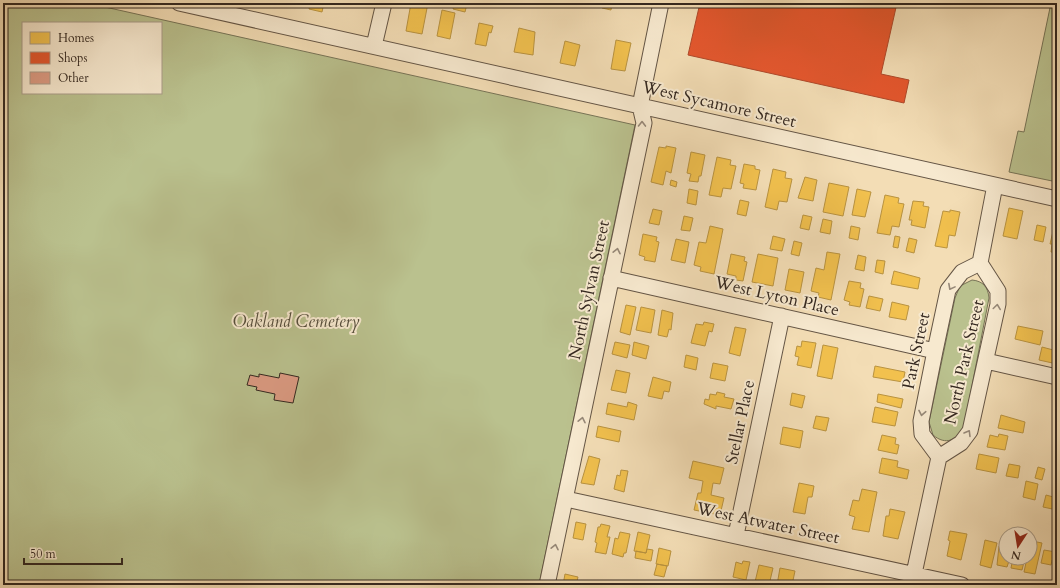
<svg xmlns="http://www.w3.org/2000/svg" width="1060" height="588" font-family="Cardo,serif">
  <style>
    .green { fill: #bac18e; stroke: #777457; fill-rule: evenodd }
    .homes { fill: #f2c14e; stroke: #b99340 }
    .shops { fill: #e4572e; stroke: #af492a }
    .building { fill: #dc9b83; stroke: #342820 }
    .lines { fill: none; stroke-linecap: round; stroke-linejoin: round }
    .minor-casing { stroke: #645545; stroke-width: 17 }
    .minor { stroke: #f7e9cf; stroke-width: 15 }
    .oneway { stroke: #968878 }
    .labels { text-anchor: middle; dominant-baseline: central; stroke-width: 4; stroke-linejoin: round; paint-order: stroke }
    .street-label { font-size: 17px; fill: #342820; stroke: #f7e9cf }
    .park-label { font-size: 17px; font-style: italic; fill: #564e3c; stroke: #f7e9cf }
  </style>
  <rect width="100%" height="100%" fill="#f3ddb5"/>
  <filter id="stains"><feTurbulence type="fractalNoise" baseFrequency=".005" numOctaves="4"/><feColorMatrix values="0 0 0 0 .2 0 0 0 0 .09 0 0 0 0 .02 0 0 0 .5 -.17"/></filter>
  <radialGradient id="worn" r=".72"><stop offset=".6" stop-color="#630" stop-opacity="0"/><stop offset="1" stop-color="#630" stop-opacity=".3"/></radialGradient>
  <path class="green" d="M3 3H87L635 125 539 585H3ZM23 23H161V93H23Z
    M1051 3H1057V182L1009 172 1018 131 1024 132Z
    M972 280C983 281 988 287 989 298L964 427C957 440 946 446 933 435L929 422 955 298 960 286Z"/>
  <path class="homes" d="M310 3H324L322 12 309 9Z
    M411 3H428L422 34 406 31Z
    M455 3 467 4 465 12 453 9Z
    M603 3H612L611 10 602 8Z
    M442 10 455 13 450 39 437 36Z
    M479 23 493 26 491 33 489 32 486 46 475 44Z
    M519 28 535 32 533 55 514 52Z
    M616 40 631 43 625 71 611 69Z
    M565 41 580 45 575 66 560 63Z
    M666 146 676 148 671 173 666 171 663 185 651 182 659 147 666 148Z
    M691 152 705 155 701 176H699L698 182 689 181 691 174 687 173Z
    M717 157 731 160 730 165 736 166 731 189 723 188 721 197 709 195Z
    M744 164 755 166V169L760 170 756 190 743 188 744 184 740 183Z
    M773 169 786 172 785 178 792 179 787 202 779 201 777 210 765 207Z
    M805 177 817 180 813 201 798 198Z
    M671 180 677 182 676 187 670 185Z
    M829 183 849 187 843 216 823 212Z
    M689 189 698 191 696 205 687 203Z
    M857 189 871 192 865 217 852 215Z
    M885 195 899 198 898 203 904 204 899 227 892 226 890 235 877 233Z
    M740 200 749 202 746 216 737 214Z
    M913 201 924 202 923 206 929 207 925 228 911 225 912 220H909Z
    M1009 208 1023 211 1017 239 1003 236Z
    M653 209 662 211 659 225 649 223Z
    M950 210 960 212 955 236 949 235 947 248 935 246 943 211 950 212Z
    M803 215 812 217 809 230 800 228Z
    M684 216 693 218 690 231 681 230Z
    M823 219 832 221 830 234 820 232Z
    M1037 225 1046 227 1043 242 1034 240Z
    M710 226 723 229 714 274 700 271 701 267 694 265 699 242 706 243Z
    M851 226 860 228 858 240 849 238Z
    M1054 227 1057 228V253L1051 252 1052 244H1050Z
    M643 234 657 237 656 241 659 242 655 262 644 260 645 257 639 255Z
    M773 236 785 239 782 251 770 249Z
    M895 236 900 237 898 248 893 247Z
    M909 238 917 240 914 253 906 251Z
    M676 239 689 242 685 263 671 260Z
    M794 241 802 243 799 256 791 254Z
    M827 252 840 254 831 300 818 297 819 293 811 291 816 268 824 270Z
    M731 254 745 257 744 261 747 262 743 281 736 280V276L727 274Z
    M758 254 778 258 773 286 752 282Z
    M858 255 866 257 864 271 855 269Z
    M877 260 885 261 883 274 875 272Z
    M789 269 804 272 800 293 785 290Z
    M894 271 920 278 918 289 891 284Z
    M849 281 861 283 860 288 864 289 860 307 849 305 850 302 844 300Z
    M869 296 883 299 880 311 866 308Z
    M892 302 909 306 906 320 889 317Z
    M626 305 636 307 630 335 620 332Z
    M641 307 655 310 651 333 636 330Z
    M662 310 673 313 671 330 669 329 667 337 658 335Z
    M704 322 714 324 712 332 709 331 705 346 691 343 696 324 703 325Z
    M1018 326 1043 331 1040 345 1015 339Z
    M735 327 746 329 740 356 729 353Z
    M802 341 816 343 811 368 797 365 799 357 795 356 797 346 801 347Z
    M615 342 630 345 627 358 612 354Z
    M634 342 649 346 646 359 632 355Z
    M823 345 838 348 832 379 817 376Z
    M1042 347 1057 351V364L1039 360Z
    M686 355 698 358 696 370 684 367Z
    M713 363 728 366 725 381 710 378Z
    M875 366 905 372 903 382 873 377Z
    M616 370 630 373 626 393 611 390Z
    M653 377 671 382 669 392 664 391 662 399 648 396Z
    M717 392 725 394 724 397 734 399 731 409 716 406V409L704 404 705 399 709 400 710 394 716 395Z
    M792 393 805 396 802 408 790 405Z
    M878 394 903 399 901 408 877 402Z
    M628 402 637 405 634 420 606 414 608 403 627 407Z
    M875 407 898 412 895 426 872 422Z
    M1001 415 1025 422 1023 433 998 428Z
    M816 416 829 418 826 431 813 428Z
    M598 426 621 431 619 442 596 437Z
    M783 427 803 431 800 448 780 444Z
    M999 434 1008 436 1005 450 987 447 990 435 998 437Z
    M882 435 896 438 895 444 899 445 897 454 878 450Z
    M979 454 999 458 996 473 976 469Z
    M589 456 600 459 594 485 581 483Z
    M882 458 898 461 897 467 909 470 907 479 879 473Z
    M693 461 724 468 720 484 713 483 711 495 724 498 720 515 694 510 698 493H701L703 481 689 478Z
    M1009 464 1020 466 1018 478 1006 476Z
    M1038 467 1045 469 1042 480 1035 478Z
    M621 470 628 471 624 492 614 489 617 475 620 476Z
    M1026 481 1038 484 1035 500 1023 497Z
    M799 483 814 486 812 497H808L805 514 793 512Z
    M862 489 877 492 869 532 852 529 855 517 849 515 853 500 859 501Z
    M1046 495 1057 498V510L1043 507Z
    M890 509 905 512 898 539 883 536 886 516H889Z
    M576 522 586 524 583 540 573 538Z
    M601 524 610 526 607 537H610L606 554 595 552 597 543 595 542 598 527H600Z
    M950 531 967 534 961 560 947 556 950 541 948 540Z
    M620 532 630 534 626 553H624L623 557 612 554 615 538 618 539Z
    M638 532 650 535 646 553 634 551Z
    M1005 535 1006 558H1010L1007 567 997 565 999 546H1003Z
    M985 540 997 543 991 568 980 565Z
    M1032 541 1042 543 1035 574 1024 572 1027 558H1030Z
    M659 548 671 551 668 566 656 564Z
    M647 549 653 550 651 561 635 558 636 551 646 553Z
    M1044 550 1056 552 1055 561 1052 560 1051 565 1041 563Z
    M1057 557V575L1054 574Z
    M1013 558H1025L1022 570 1011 568Z
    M743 561 750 562 746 580 733 577 736 562 742 564Z
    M657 564 667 566 664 577 654 575Z
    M759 565 773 568 769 585 755 582Z
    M780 568 795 571 792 585H777Z
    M565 574 578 577 576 585H563Z"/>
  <path class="shops" d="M700 3H897L881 74 909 80 904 103 688 55Z"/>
  <path class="building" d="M280 373 299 377 293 403 274 400 275 394 256 390 257 387 247 385 250 375 259 377V374L279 378Z"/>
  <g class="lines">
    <defs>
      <path id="minor" d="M179 3 1057 199
        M374 46 384 3
        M611 278 935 351
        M986 361 1057 377
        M939 457 961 443 970 431 998 304V291L980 263 995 185
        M939 457 922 434 921 421 935 351 948 290 962 272 980 263
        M566 499 962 585
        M736 535 782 316
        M912 583 939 457
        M547 585 644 123 640 106 661 3"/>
    </defs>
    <use href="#minor" class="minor-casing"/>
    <use href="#minor" class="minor"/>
  </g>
  <defs><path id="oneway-chevron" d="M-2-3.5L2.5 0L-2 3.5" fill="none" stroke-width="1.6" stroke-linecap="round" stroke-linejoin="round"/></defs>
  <g class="oneway">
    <use href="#oneway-chevron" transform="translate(642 124) rotate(-89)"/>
    <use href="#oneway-chevron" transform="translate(617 251) rotate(-78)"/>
    <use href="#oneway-chevron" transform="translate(951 287) rotate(118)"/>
    <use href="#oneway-chevron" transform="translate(997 307) rotate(-82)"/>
    <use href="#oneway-chevron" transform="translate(922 413) rotate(101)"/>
    <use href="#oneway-chevron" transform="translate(582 420) rotate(-78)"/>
    <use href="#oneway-chevron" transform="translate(968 433) rotate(-59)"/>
    <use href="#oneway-chevron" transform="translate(555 547) rotate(-78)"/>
  </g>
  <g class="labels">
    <g class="street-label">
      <text transform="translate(719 104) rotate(13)">West Sycamore Street</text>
      <text transform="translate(589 290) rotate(-78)">North Sylvan Street</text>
      <text transform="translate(777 296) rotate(13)">West Lyton Place</text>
      <text transform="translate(916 351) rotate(-78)">Park Street</text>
      <text transform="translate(964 362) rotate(-77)">North Park Street</text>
      <text transform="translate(740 422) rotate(-78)">Stellar Place</text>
      <text transform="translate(768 523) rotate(12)">West Atwater Street</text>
    </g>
    <g class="park-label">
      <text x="296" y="321">Oakland Cemetery</text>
    </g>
  </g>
  <rect width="1060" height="588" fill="none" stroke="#f3ddb5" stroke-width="16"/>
  <rect x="4" y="4" width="1052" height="580" fill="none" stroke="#342820" stroke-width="2"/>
  <rect x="8" y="8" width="1044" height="572" fill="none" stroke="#342820"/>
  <rect x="22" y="22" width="140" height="72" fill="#f7e9cf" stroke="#a99c89"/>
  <rect x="30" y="32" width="20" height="12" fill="#f2c14e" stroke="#a99c89"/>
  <text x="58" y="42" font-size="12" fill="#342820">Homes</text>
  <rect x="30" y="52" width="20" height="12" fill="#e4572e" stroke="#a99c89"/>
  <text x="58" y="62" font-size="12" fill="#342820">Shops</text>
  <rect x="30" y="72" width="20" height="12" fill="#dc9b83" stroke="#a99c89"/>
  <text x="58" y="82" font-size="12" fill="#342820">Other</text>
  <g transform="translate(1018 546) rotate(192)"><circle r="19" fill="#f7e9cf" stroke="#a99c89"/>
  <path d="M0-3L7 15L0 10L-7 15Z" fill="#8f2418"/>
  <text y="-6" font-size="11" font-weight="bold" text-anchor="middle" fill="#342820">N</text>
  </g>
  <path d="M24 558v6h98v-6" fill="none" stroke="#342820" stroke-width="2"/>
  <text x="30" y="558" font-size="12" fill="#342820" stroke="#f7e9cf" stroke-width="3" paint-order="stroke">50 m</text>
  <rect width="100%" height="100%" filter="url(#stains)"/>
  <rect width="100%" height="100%" fill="url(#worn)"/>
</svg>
